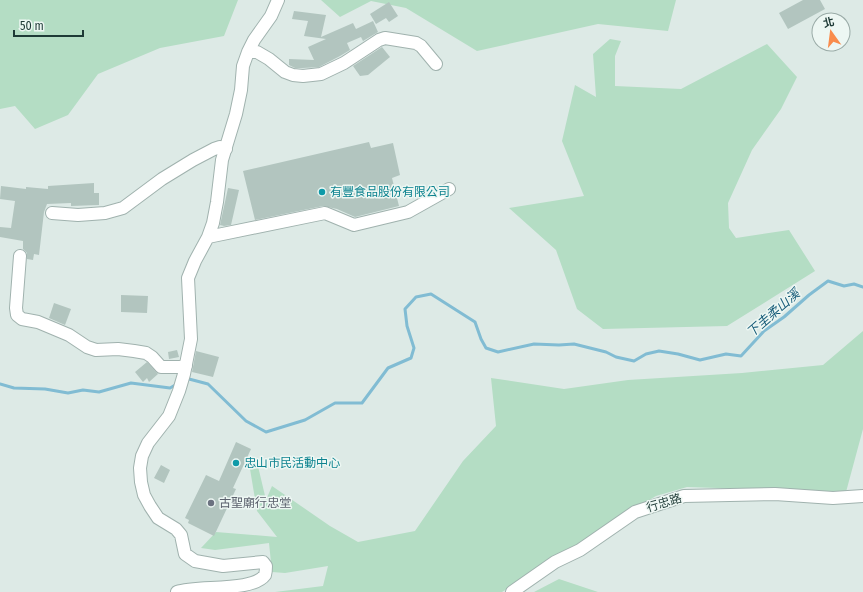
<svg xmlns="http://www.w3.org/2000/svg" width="863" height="592" font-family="'Fira Sans Condensed','Noto Sans TC',sans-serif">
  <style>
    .green { fill: #b4ddc4 }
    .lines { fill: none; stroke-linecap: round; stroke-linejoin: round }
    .stream { stroke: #81bcd3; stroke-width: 3 }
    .building { fill: #b2c5bf }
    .minor-casing { stroke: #a0b2ae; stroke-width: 14 }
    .minor { stroke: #fff; stroke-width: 12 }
    .culture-dot { fill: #0f9aa8; stroke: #edf7f3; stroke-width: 1.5 }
    .worship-dot { fill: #6b7280; stroke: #edf7f3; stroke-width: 1.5 }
    .labels { text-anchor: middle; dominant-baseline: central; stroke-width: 3; stroke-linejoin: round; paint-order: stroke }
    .culture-label { font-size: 12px; fill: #0d838f; stroke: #edf7f3; text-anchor: start }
    .worship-label { font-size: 12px; fill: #5b616d; stroke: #edf7f3; text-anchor: start }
    .street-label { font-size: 12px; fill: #1e3a36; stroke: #edf7f3 }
    .water-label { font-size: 13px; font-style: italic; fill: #165b78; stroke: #edf7f3 }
  </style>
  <rect width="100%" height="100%" fill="#ddeae6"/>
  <path class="green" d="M0 0H238L224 36 160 48 98 74 68 115 35 129 15 106 0 109Z
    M321 0H676L668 31 598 24 477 51 406 8 371 1 340 17Z
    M610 39 621 41 615 56V86L681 89 767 44 797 77 781 109 752 150 728 203 729 228 736 238 789 230 815 271 727 326 603 329 577 309 556 250 509 208 584 196 562 141 575 85 596 97 593 54Z
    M863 331V429L846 492 687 487 656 496 636 508 589 546 535 571 502 592H275L323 586 328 566 285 573 272 572 269 543 215 550 201 548 216 532 277 537 257 511 249 463 257 462 266 500 272 486 330 526 358 542 415 531 463 461 496 426 491 378 564 389 628 380 742 373 823 365Z
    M559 579 598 592H534Z"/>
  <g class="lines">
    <path class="stream" d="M186 380 189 379 208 384 246 421 266 432 305 420 335 403H362L388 368 411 358 414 348 407 326 405 309 416 297 431 294 475 322 481 339 486 348 498 352 534 344 559 345 574 344 606 352 616 357 634 361 646 354 659 351 678 354 700 360 726 354 741 356 764 331 784 317 809 295 828 281 844 286 854 284 863 287
      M0 384 14 388 45 389 68 393 83 390 99 392 131 383 170 388 177 384"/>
  </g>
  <path class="building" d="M803 0H820L825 9 788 29 779 13Z
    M389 2 398 16 389 22 386 18 376 24 370 14Z
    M294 11 326 15 321 37 353 23 356 29 373 21 378 32 363 41 361 37 347 43 350 50 340 56 319 67 303 68H295L289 65V59L314 60 308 47 326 39 304 36 308 21 292 19Z
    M382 47 390 57 368 75 360 76 353 66Z
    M369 142 371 148 393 143 400 175 392 178 399 206 355 217 337 209 323 206 255 220 243 171Z
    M94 183V193H99V205L71 206V203L47 204 44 212 39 255 34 254 33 260 27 259V253L23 249V241L0 237V227L11 228 15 201 0 199 1 186 26 189V187L48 189V186Z
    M228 188 239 190 231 225 224 226 220 225Z
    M121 295 148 296 147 313 121 312Z
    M54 303 71 309 65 325 49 318Z
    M177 350 179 357 169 359 168 352Z
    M196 351 219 357 213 377 192 372Z
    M147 362 158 374 149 382 147 378 143 382 135 372Z
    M236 442 251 449 233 488 236 489 214 536 188 523 189 520 185 518 206 475 219 481Z
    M161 465 170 470 164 483 154 478Z"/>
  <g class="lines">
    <defs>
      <path id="minor" d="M248 52H257L269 59 285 72 293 75 303 76 321 74 344 63 379 40 385 38 416 43 421 46 436 64
        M52 213 78 215 105 213 123 208 162 179 193 160 214 149 220 147 226 149
        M208 237 325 213 354 225 408 212 449 189
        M20 256 16 308 17 315 22 319 38 322 69 335 87 347 96 350 118 349 134 351 146 353 152 357 161 367H180L186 366
        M177 592C198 585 253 592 265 575 266 572 266 569 266 566L263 562 223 566 195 561 185 554 181 535 176 529 158 518 150 506 144 495 141 482 140 468 142 456 148 443 169 416 179 391 184 374 191 339 188 278 195 261 208 237 213 223 217 202 222 160 236 114 241 90 243 66 248 52 254 40 271 16 278 0
        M512 592 555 562 580 550 635 512 684 496 775 494 833 498 863 496"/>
    </defs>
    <use href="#minor" class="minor-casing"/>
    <use href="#minor" class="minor"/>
  </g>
  <g class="culture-dot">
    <circle cx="322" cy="192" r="4"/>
    <circle cx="236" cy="463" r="4"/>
  </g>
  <circle class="worship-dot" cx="211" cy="503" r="4"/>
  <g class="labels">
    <g class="culture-label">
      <text x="330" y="192">有豐食品股份有限公司</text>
      <text x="244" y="463">忠山市民活動中心</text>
    </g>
    <g class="worship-label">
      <text x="219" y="503">古聖廟行忠堂</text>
    </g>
    <g class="street-label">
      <text transform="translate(664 503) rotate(-17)">行忠路</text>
    </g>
    <g class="water-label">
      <text transform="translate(773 313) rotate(-41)">下圭柔山溪</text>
    </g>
  </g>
  <g transform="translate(831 32) rotate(346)"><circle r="19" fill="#edf7f3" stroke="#9aaba7"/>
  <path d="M0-3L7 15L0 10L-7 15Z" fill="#f98c4c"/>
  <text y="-6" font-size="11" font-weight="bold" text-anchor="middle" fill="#1e3a36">北</text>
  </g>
  <path d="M14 30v6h69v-6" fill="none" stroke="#1e3a36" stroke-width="2"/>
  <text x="20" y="30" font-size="12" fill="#1e3a36" stroke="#edf7f3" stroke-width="3" paint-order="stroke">50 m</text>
</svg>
